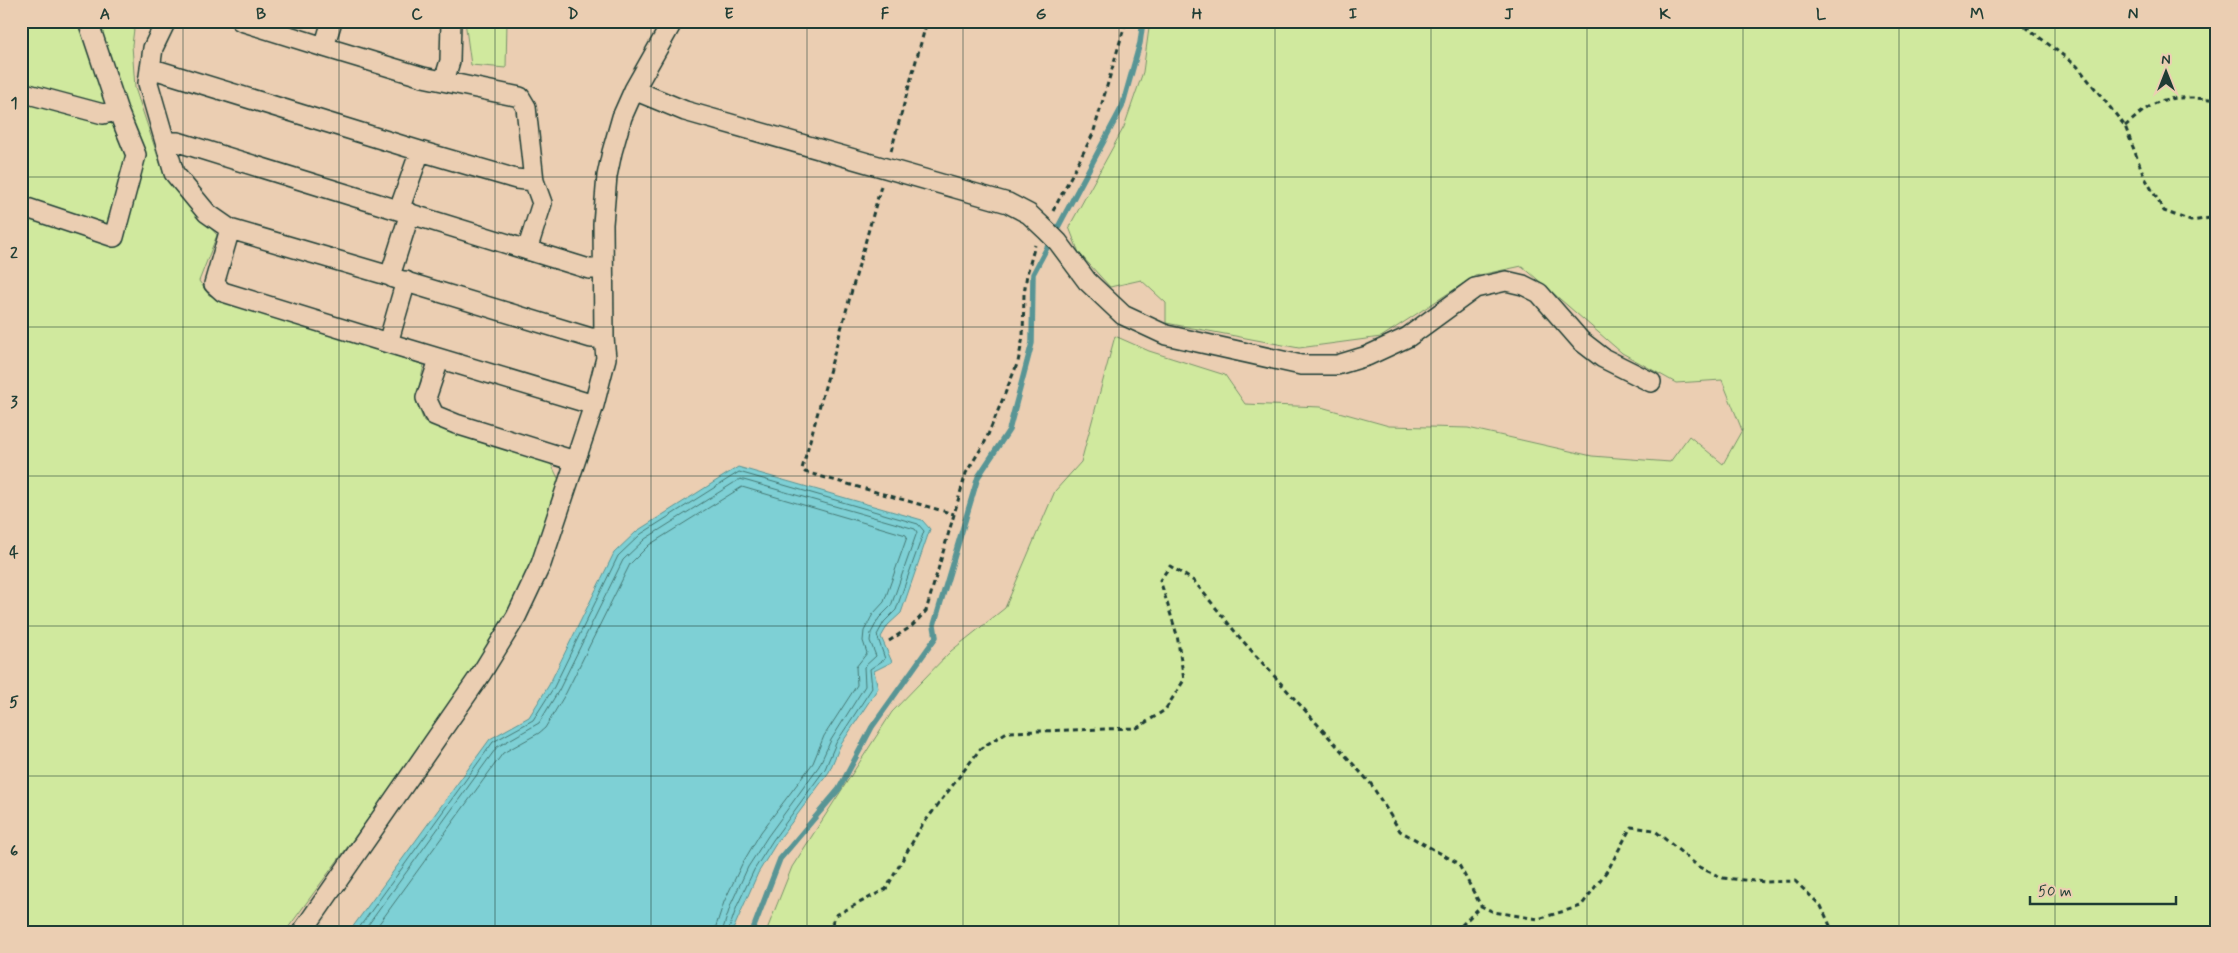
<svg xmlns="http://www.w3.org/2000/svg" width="2238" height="953" font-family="Mynerve,sans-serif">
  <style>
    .green { fill: #d0e99e; stroke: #789369 }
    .water { fill: #7ed0d5; stroke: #589595 }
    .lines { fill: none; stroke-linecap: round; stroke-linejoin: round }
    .shore { stroke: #457874; stroke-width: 1 }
    .stream { stroke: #589595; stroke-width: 5.5 }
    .street-casing { stroke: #1f3d34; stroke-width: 22 }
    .path { stroke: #1f3d34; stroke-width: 3; stroke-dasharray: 5 4; stroke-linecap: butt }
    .street { stroke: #ebceb2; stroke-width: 19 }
    .grid { fill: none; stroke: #1f3d34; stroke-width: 1; stroke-opacity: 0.55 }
    .neatline { fill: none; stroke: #1f3d34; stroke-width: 2 }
    .grid-label { font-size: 16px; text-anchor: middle; font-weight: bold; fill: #1f3d34 }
  </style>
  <rect width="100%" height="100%" fill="#ebceb2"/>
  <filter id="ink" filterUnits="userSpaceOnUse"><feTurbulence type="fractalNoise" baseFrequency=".02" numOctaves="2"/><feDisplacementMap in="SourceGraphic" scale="10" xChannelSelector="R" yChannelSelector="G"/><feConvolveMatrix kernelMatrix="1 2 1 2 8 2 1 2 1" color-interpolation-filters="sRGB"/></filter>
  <g filter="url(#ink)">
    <path class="green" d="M21 21H135L132 45 135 88 164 175 217 235 199 281 209 295 424 365 416 401 424 421 551 464 562 486 509 616 407 766 285 932H21Z
      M465 21H507L506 68 471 65Z
      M1150 21H2217V932H766L792 867 892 712 951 651 1005 608 1055 491 1081 462 1115 336 1149 351 1225 375 1245 404 1321 407 1389 426 1468 428 1592 456 1670 462 1689 436 1723 464 1742 430 1722 380 1676 383 1622 353 1522 266 1475 276 1381 337 1299 348 1166 323V303L1141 280 1110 287 1079 253 1069 227 1124 127 1143 72Z"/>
    <path class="water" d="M738 467 922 520 930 529 901 613 888 625 881 637 892 662 874 671 878 688 840 746 829 772 777 842 758 873 732 932H349L490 739 529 717 549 685 614 553 637 531Z"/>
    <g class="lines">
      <path class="shore" d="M356 932 493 742 533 720 554 687 618 556 641 534 739 472 918 524 924 531 896 610 884 622 877 635 885 659 870 669 872 688 836 743 825 769 773 840 754 870 737 906 728 932
        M363 932 497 747 539 723 559 690 623 560 645 539 740 479 915 529 917 532 891 606 879 618 871 633 870 641 876 656 864 667 865 686 831 740 819 766 768 836 748 867 731 904 722 932
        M373 932 503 753 539 733 545 728 566 693 630 564 649 545 742 487 906 535 907 537 884 602 873 614 864 631 863 641 867 653 856 667 857 685 824 736 813 763 761 832 742 864 724 902 714 932"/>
      <path class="stream" d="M752 932 780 859 839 789 872 727 936 637 934 625 978 477 1009 430 1032 343 1033 274 1122 107 1140 43 1143 21"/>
      <defs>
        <path id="street" d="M166 21 153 48 148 83 174 173 207 213 230 229 390 276 410 213
          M241 21 324 47 332 21
          M324 47 423 77 520 97 526 107 534 181 516 179 420 151
          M150 68 420 151 399 210
          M444 81 450 61 451 21
          M634 90 685 111 1008 203 1029 214 1046 230 1058 242 1087 281 1123 315 1166 335 1301 365H1337L1367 356 1408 337 1475 288 1506 281 1523 285 1539 293 1581 341 1603 358 1651 382
          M21 92 103 114 118 111 88 21
          M167 142H178L589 269H603
          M21 206 114 237 136 155 118 111
          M230 229 214 284 223 292 388 343
          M527 250 542 203 534 181
          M393 278 591 338H604
          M406 281 388 343 594 405
          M439 360 426 398 434 415 456 424 575 461
          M302 932 481 674 516 617 541 564 594 405 606 358 604 338 603 224 607 176 612 152 622 117 634 90 673 21"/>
      </defs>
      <use href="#street" class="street-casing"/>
      <path class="path" d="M2018 21 2077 66 2125 126 2144 176 2164 211 2191 221 2217 217
        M2125 126C2136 117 2147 106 2161 101 2174 96 2203 98 2217 100
        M891 151 927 21
        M881 186 802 469 805 472 954 514
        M1053 211 1093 134 1126 21
        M889 641 912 626 926 611 966 473 985 442 1018 362 1023 337 1024 294 1027 274 1035 245
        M175 932 180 928 189 932
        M828 932 836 915 886 889 921 827 981 748 1007 732 1137 728 1165 710 1184 680 1177 635 1160 580 1170 566 1194 581 1241 639 1371 784 1400 831 1458 863 1481 906 1494 912 1538 919 1581 906 1609 868 1631 827 1654 830 1699 867 1723 878 1765 882 1795 881 1821 906 1833 932
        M1455 932 1481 906"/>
      <use href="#street" class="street"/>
    </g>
  </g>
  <path class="grid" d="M183 21V932M339 21V932M495 21V932M651 21V932M807 21V932M963 21V932M1119 21V932M1275 21V932M1431 21V932M1587 21V932M1743 21V932M1899 21V932M2055 21V932M21 177H2217M21 327H2217M21 476H2217M21 626H2217M21 776H2217"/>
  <rect width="2238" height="953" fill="none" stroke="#ebceb2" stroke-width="55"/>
  <g transform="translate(2166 72)" stroke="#ebceb2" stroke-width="4" paint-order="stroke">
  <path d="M0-4L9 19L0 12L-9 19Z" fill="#1f3d34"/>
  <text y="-8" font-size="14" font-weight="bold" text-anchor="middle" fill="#1f3d34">N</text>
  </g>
  <path d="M2030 896v8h146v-8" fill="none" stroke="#1f3d34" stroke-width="2.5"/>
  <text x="2038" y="896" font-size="15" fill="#1f3d34" stroke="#ebceb2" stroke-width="4" paint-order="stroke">50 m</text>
  <rect x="28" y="28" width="2182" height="898" class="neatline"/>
  <g class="grid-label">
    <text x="105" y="19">A</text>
    <text x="261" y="19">B</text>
    <text x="417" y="19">C</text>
    <text x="573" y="19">D</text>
    <text x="729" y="19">E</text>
    <text x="885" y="19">F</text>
    <text x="1041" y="19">G</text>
    <text x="1197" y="19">H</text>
    <text x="1353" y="19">I</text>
    <text x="1509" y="19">J</text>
    <text x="1665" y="19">K</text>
    <text x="1821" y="19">L</text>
    <text x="1977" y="19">M</text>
    <text x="2133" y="19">N</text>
    <text x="14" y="108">1</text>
    <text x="14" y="258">2</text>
    <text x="14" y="407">3</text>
    <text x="14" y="557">4</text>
    <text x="14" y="707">5</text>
    <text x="14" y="856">6</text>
  </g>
</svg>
